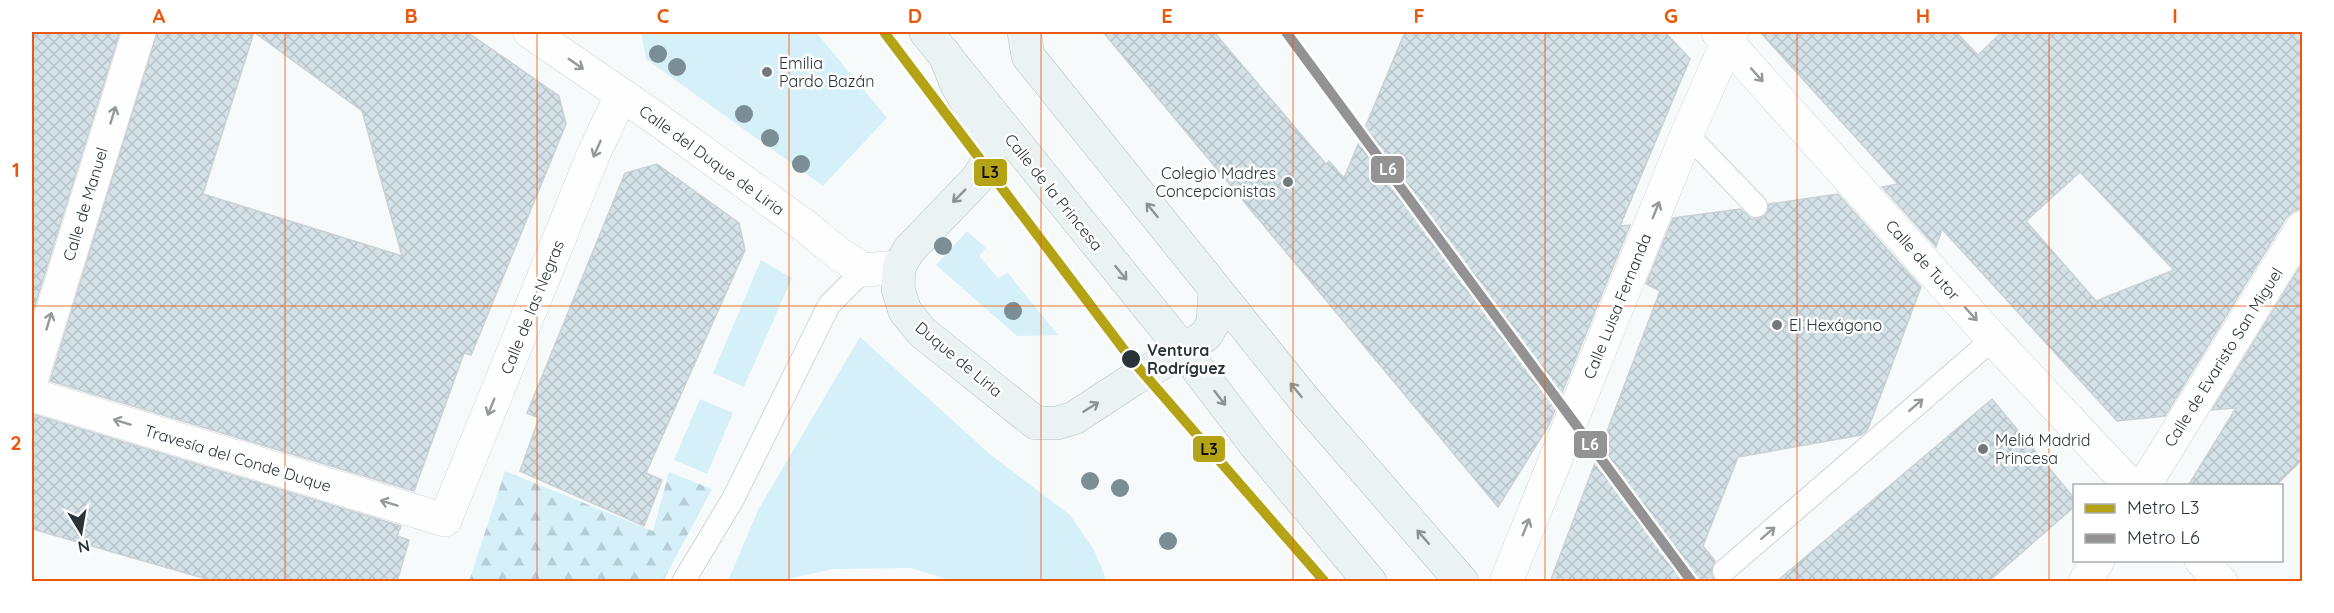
<svg xmlns="http://www.w3.org/2000/svg" width="2334" height="613" font-family="Quicksand,sans-serif">
  <style>
    .forest { fill: url(#forest-firs) }
    .green { fill: #d6f0fa }
    .building { fill: url(#building-cross-hatch); stroke: #cad1d4; stroke-width: 1.5; fill-rule: evenodd }
    .lines { fill: none; stroke-linecap: round; stroke-linejoin: round }
    .service-casing { stroke: #ced5d8; stroke-width: 24 }
    .minor-casing { stroke: #ced5d8; stroke-width: 34 }
    .primary-casing { stroke: #b2bfc4; stroke-width: 34 }
    .service { stroke: #fefefe; stroke-width: 22 }
    .minor { stroke: #fefefe; stroke-width: 33 }
    .primary { stroke: #ebf2f4; stroke-width: 33 }
    .metro-1-casing { stroke: #fff; stroke-width: 15 }
    .metro-2-casing { stroke: #fff; stroke-width: 15 }
    .metro-1 { stroke: #b4a314; stroke-width: 10 }
    .metro-2 { stroke: #939393; stroke-width: 10 }
    .tree { fill: #7b8e95 }
    .oneway { stroke: #94999c }
    .oneway2 { stroke: #8a9396 }
    .grid { fill: none; stroke: #e8590c; stroke-width: 1.5; stroke-opacity: 0.55 }
    .poi-dot { fill: #71797d; stroke: #fff; stroke-width: 2 }
    .stop-dot { fill: #293439; stroke: #fff; stroke-width: 2 }
    .labels { text-anchor: middle; dominant-baseline: central; stroke-width: 5; stroke-linejoin: round; paint-order: stroke }
    .poi-label { font-size: 16px; fill: #293439; stroke: #fff; text-anchor: start }
    .street-label { font-size: 16px; fill: #293439; stroke: #fff }
    .stop-label { font-size: 16px; font-weight: bold; fill: #293439; stroke: #fff; text-anchor: start }
    .line-badge { stroke: #fff; stroke-width: 2 }
    .badge-label { font-size: 16px; text-anchor: middle; font-weight: bold; fill: #fff }
    .pale-badge-label { font-size: 16px; text-anchor: middle; font-weight: bold; fill: #111 }
    .neatline { fill: none; stroke: #e8590c; stroke-width: 2 }
    .grid-label { font-size: 20px; text-anchor: middle; font-weight: bold; fill: #e8590c }
  </style>
  <defs>
    <pattern id="forest-firs" width="22" height="20" patternUnits="userSpaceOnUse" patternTransform="scale(1.5)"><rect width="22" height="20" fill="#d6f0fa"/><path d="M5 1l3.5 6h-7zM16 11l3.5 6h-7z" fill="#b8ced7"/></pattern>
    <pattern id="building-cross-hatch" width="8" height="8" patternUnits="userSpaceOnUse" patternTransform="scale(1.5)"><rect width="8" height="8" fill="#d4e2e8"/><path d="M0 0l8 8M0 8l8-8" fill="none" stroke="#b6c2c8"/></pattern>
  </defs>
  <rect width="100%" height="100%" fill="#f7fafb"/>
  <path class="forest" d="M505 471 653 531 669 472 712 489 663 581H469Z"/>
  <path class="green" d="M641 32H816L887 118 823 186 646 59Z
    M967 231 986 248 979 256 998 278 1008 273 1058 335 1017 336 936 265Z
    M761 260 792 278 744 387 713 373Z
    M860 337 991 455 1070 515 1094 550 1107 581H952L911 568 833 569 778 581H728L758 510Z
    M700 399 733 413 707 474 674 460Z"/>
  <path class="building" d="M32 32H120L32 315Z
    M157 32H467L559 96 566 124 471 355 464 353 414 491 50 381ZM254 32 362 111 402 256 203 194Z
    M1103 32H1214L1326 164 1329 161 1344 178 1405 32H1665L1690 59 1620 226 1630 225 1549 425 1498 507Z
    M1760 32H1956L1978 55 2002 32H2302V209L2294 211 2286 218 2165 416 2117 421 1942 229 1936 247 1882 187 1898 184ZM2080 172 2174 270 2096 301 2026 221Z
    M657 164 739 223 745 250 646 473 662 480 644 526 520 471 539 418 527 413 625 173Z
    M1838 194 1921 287 1868 429 1861 435 1738 457 1703 546 1715 561 1711 573 1716 582H1550L1660 291 1646 284 1673 218 1740 209 1752 219H1759L1766 215 1769 204Z
    M2302 263V460L2275 486H2188L2236 408 2212 410Z
    M1992 399 2074 498V507L1988 582H1776Z
    M32 414 401 526 397 536 409 540 397 582H217L32 529Z"/>
  <g class="lines">
    <defs>
      <path id="service" d="M1687 134 1756 206
        M1724 571 1993 339
        M683 582 733 499 829 305 864 270"/>
      <path id="minor" d="M530 32 657 119 805 226 839 254 864 270 899 267
        M1718 32 1993 339 2131 486
        M32 377 139 32
        M32 395 445 520 594 153 621 96
        M2144 486 2302 228
        M2201 560 2221 582
        M1506 582 1687 134 1732 32
        M2085 582 2098 560"/>
      <path id="primary" d="M926 32 1184 351 1254 443 1370 582
        M1024 32 1028 56 1307 403 1462 582
        M944 53 957 85 979 122 989 160 977 179 909 250 899 267 898 289 905 311 922 332 1036 423H1057L1074 418 1132 380 1184 351 1206 335 1213 323 1215 289"/>
    </defs>
    <use href="#service" class="service-casing"/>
    <use href="#minor" class="minor-casing"/>
    <use href="#primary" class="primary-casing"/>
    <use href="#service" class="service"/>
    <use href="#minor" class="minor"/>
    <use href="#primary" class="primary"/>
    <defs>
      <path id="metro-1" d="M884 32 1131 359 1325 582"/>
      <path id="metro-2" d="M1286 32 1692 582"/>
    </defs>
    <use href="#metro-1" class="metro-1-casing"/>
    <use href="#metro-2" class="metro-2-casing"/>
    <use href="#metro-1" class="metro-1"/>
    <use href="#metro-2" class="metro-2"/>
  </g>
  <g class="tree">
    <circle cx="658" cy="54" r="9"/>
    <circle cx="677" cy="67" r="9"/>
    <circle cx="744" cy="114" r="9"/>
    <circle cx="770" cy="138" r="9"/>
    <circle cx="801" cy="164" r="9"/>
    <circle cx="943" cy="246" r="9"/>
    <circle cx="1013" cy="311" r="9"/>
    <circle cx="1090" cy="481" r="9"/>
    <circle cx="1120" cy="488" r="9"/>
    <circle cx="1168" cy="541" r="9"/>
  </g>
  <defs><path id="oneway-shaft" d="M-6 0H5M1.5-3L5.5 0L1.5 3" fill="none" stroke-width="1.6" stroke-linecap="round" stroke-linejoin="round" transform="scale(1.5)"/></defs>
  <g class="oneway">
    <use href="#oneway-shaft" transform="translate(576 64) rotate(35)"/>
    <use href="#oneway-shaft" transform="translate(1757 75) rotate(48)"/>
    <use href="#oneway-shaft" transform="translate(113 115) rotate(-73)"/>
    <use href="#oneway-shaft" transform="translate(597 149) rotate(114)"/>
    <use href="#oneway-shaft" transform="translate(1656 210) rotate(-68)"/>
    <use href="#oneway-shaft" transform="translate(1971 314) rotate(48)"/>
    <use href="#oneway-shaft" transform="translate(49 321) rotate(-73)"/>
    <use href="#oneway-shaft" transform="translate(1916 405) rotate(-41)"/>
    <use href="#oneway-shaft" transform="translate(491 407) rotate(112)"/>
    <use href="#oneway-shaft" transform="translate(122 422) rotate(-163)"/>
    <use href="#oneway-shaft" transform="translate(389 503) rotate(-163)"/>
    <use href="#oneway-shaft" transform="translate(1526 527) rotate(-68)"/>
    <use href="#oneway-shaft" transform="translate(1768 533) rotate(-41)"/>
  </g>
  <g class="oneway2">
    <use href="#oneway-shaft" transform="translate(959 196) rotate(135)"/>
    <use href="#oneway-shaft" transform="translate(1152 210) rotate(-129)"/>
    <use href="#oneway-shaft" transform="translate(1121 273) rotate(51)"/>
    <use href="#oneway-shaft" transform="translate(1296 390) rotate(-129)"/>
    <use href="#oneway-shaft" transform="translate(1220 398) rotate(52)"/>
    <use href="#oneway-shaft" transform="translate(1091 407) rotate(-32)"/>
    <use href="#oneway-shaft" transform="translate(1423 537) rotate(-131)"/>
  </g>
  <path class="grid" d="M285 32V582M537 32V582M789 32V582M1041 32V582M1293 32V582M1545 32V582M1797 32V582M2049 32V582M32 306H2302"/>
  <g class="poi-dot">
    <circle cx="767" cy="72" r="6"/>
    <circle cx="1288" cy="182" r="6"/>
    <circle cx="1777" cy="325" r="6"/>
    <circle cx="1983" cy="449" r="6"/>
  </g>
  <circle class="stop-dot" cx="1131" cy="359" r="10"/>
  <g class="labels">
    <g class="poi-label">
      <text x="779" y="63">Emilia<tspan x="779" dy="18">Pardo Bazán</tspan></text>
      <text x="1276" y="173" text-anchor="end">Colegio Madres<tspan x="1276" dy="18">Concepcionistas</tspan></text>
      <text x="1789" y="325">El Hexágono</text>
      <text x="1995" y="440">Meliá Madrid<tspan x="1995" dy="18">Princesa</tspan></text>
    </g>
    <g class="street-label">
      <text transform="translate(712 160) rotate(36)">Calle del Duque de Liria</text>
      <text transform="translate(1054 192) rotate(51)">Calle de la Princesa</text>
      <text transform="translate(85 204) rotate(-73)">Calle de Manuel</text>
      <text transform="translate(1923 260) rotate(48)">Calle de Tutor</text>
      <text transform="translate(1617 306) rotate(-68)">Calle Luisa Fernanda</text>
      <text transform="translate(532 307) rotate(-68)">Calle de las Negras</text>
      <text transform="translate(2223 357) rotate(-58)">Calle de Evaristo San Miguel</text>
      <text transform="translate(959 359) rotate(40)">Duque de Liria</text>
      <text transform="translate(238 458) rotate(17)">Travesía del Conde Duque</text>
    </g>
    <g class="stop-label">
      <text x="1147" y="350">Ventura<tspan x="1147" dy="18">Rodríguez</tspan></text>
    </g>
  </g>
  <g class="line-badge">
    <rect x="1370" y="155" width="35" height="29" rx="6" fill="#939393"/>
    <rect x="973" y="158" width="35" height="29" rx="6" fill="#b4a314"/>
    <rect x="1573" y="430" width="35" height="29" rx="6" fill="#939393"/>
    <rect x="1192" y="435" width="34" height="28" rx="6" fill="#b4a314"/>
  </g>
  <g class="badge-label">
    <text x="1388" y="175">L6</text>
    <text x="1590" y="450">L6</text>
  </g>
  <g class="pale-badge-label">
    <text x="990" y="178">L3</text>
    <text x="1209" y="455">L3</text>
  </g>
  <rect width="2334" height="613" fill="none" stroke="#ffffff" stroke-width="66"/>
  <rect x="2073" y="484" width="210" height="78" fill="#ffffff" stroke="#a9aeb0" stroke-width="1.5"/>
  <rect x="2085" y="504" width="30" height="9" fill="#b4a314" stroke="#a9aeb0" stroke-width="1.5"/>
  <text x="2127" y="514" font-size="18" fill="#293439">Metro L3</text>
  <rect x="2085" y="534" width="30" height="9" fill="#939393" stroke="#a9aeb0" stroke-width="1.5"/>
  <text x="2127" y="544" font-size="18" fill="#293439">Metro L6</text>
  <g transform="translate(81 532) rotate(169)" stroke="#ffffff" stroke-width="4.5" paint-order="stroke">
  <path d="M0-4.5L10 22L0 15L-10 22Z" fill="#293439"/>
  <text y="-9" font-size="16" font-weight="bold" text-anchor="middle" fill="#293439">N</text>
  </g>
  <rect x="33" y="33" width="2268" height="547" class="neatline"/>
  <g class="grid-label">
    <text x="159" y="23">A</text>
    <text x="411" y="23">B</text>
    <text x="663" y="23">C</text>
    <text x="915" y="23">D</text>
    <text x="1167" y="23">E</text>
    <text x="1419" y="23">F</text>
    <text x="1671" y="23">G</text>
    <text x="1923" y="23">H</text>
    <text x="2175" y="23">I</text>
    <text x="16" y="177">1</text>
    <text x="16" y="450">2</text>
  </g>
</svg>
